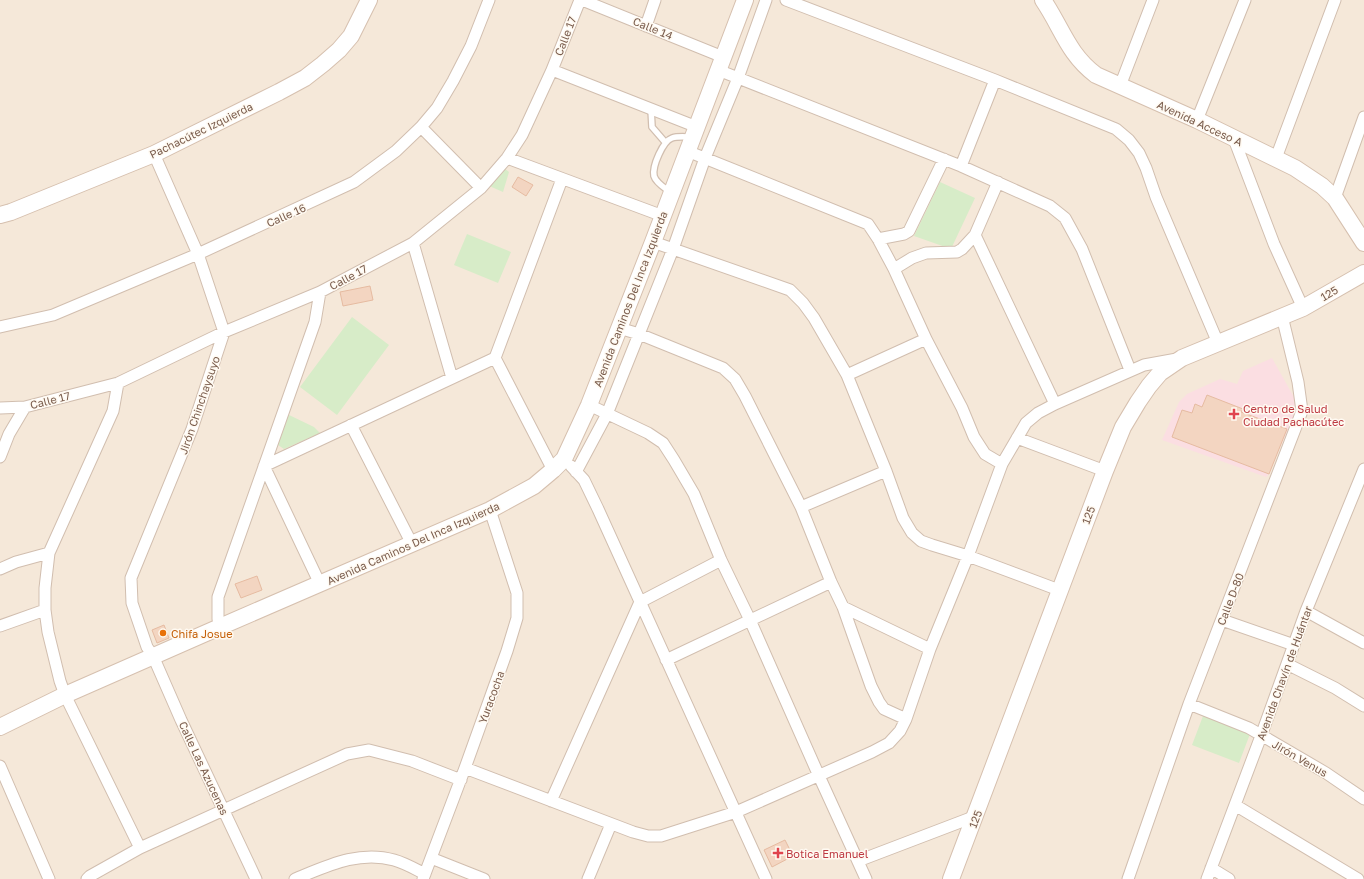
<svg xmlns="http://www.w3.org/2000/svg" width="1364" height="879" font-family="'Golos Text',sans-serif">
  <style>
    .residential { fill: #f5e8d9 }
    .medical { fill: #fbdee2 }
    .green { fill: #d7ecc8 }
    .building { fill: #f3d5c1; stroke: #e6bba1 }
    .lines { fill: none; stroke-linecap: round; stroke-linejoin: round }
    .lane-casing { stroke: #d1beaf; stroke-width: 8 }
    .street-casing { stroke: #d1beaf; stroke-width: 13 }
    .secondary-casing { stroke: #d6c0af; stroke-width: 18 }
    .lane { stroke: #fff; stroke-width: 5.5 }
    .street { stroke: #fff; stroke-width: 11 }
    .secondary { stroke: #fff; stroke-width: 16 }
    .health-dot { fill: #e0444e; stroke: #fffaf2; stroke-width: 1.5 }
    .food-dot { fill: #e8710a; stroke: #fffaf2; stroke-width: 1.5 }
    .labels { text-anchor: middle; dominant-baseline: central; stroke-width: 3; stroke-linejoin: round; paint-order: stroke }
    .street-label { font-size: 11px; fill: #7a5c4c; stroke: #fffaf2 }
    .health-label { font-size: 11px; fill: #be3a42; stroke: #fffaf2; text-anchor: start }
    .food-label { font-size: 11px; fill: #c56008; stroke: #fffaf2; text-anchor: start }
  </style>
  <rect width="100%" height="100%" fill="#fdf6eb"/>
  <path class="residential" d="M0 0H1364V879H0Z"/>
  <path class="medical" d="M1272 358 1295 399V409L1293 418 1278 452 1269 474 1266 477 1162 440 1179 402 1187 394 1220 379 1237 384 1243 371Z"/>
  <path class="green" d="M504 168 509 172 503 192 487 185Z
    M940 182 975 198 951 249 914 236Z
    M467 234 511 252 498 283 454 265Z
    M352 317 389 345 337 415 300 387Z
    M287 414 314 427 320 433 284 449 275 443Z
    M1203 716 1250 734 1239 763 1192 745Z"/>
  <path class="building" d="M518 177 533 185 526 196 512 187Z
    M370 286 373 300 343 306 340 292Z
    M1207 395 1243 409 1241 412 1287 429 1269 474 1172 437 1182 410 1192 413 1195 404 1202 407Z
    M257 576 262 590 241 598 235 584Z
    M164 625 169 638 157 643 152 630Z
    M785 840 793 856 772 867 764 850Z"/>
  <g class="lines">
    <defs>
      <path id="lane" d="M651 109 652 127 665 142
        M670 192C665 188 656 183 654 176 652 166 663 141 672 138 678 136 685 137 691 137"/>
      <path id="street" d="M582 0 723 57
        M786 0 995 80 1116 129 1129 140 1139 153 1146 168 1156 197 1218 343
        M646 26 655 0
        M552 70 697 127
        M718 70 961 166 1050 206 1065 218 1082 249 1130 370
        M1120 86 1153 0
        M1197 120 1245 0
        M421 127 481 188
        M1234 139 1274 244 1303 308
        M687 151 868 224 878 239 894 269 926 339 962 408 974 437 985 454 1002 464
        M154 154 198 254 224 332 192 429 131 578 132 603 147 647 153 656 181 720 256 879
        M507 158 663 216
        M1276 158 1335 0
        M961 166 995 80
        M998 182 975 235 1055 404
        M1335 198 1364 117
        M878 239 904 234 909 231 944 159
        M653 242 790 290 803 303 814 318 847 375 886 471 903 518 912 533 921 541 932 545 968 556 1059 590
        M413 243 452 378
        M894 269 912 258 926 253 957 252 962 249 975 235
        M0 327 53 315 198 254 354 182 396 151 421 127 437 108 453 81 471 46 489 0
        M619 328 639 334 723 368 735 379 745 396 801 507 831 582 843 607 871 686 879 702 884 709 906 719
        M495 358 553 470
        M847 375 926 339
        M118 383 113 411 49 553 45 588V610L48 632 60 681 65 695 140 848
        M589 405 648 433 663 443 674 460 694 494 721 560 750 620 819 776 866 879
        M0 408 25 407 118 383 224 332 320 292 413 243 481 188 507 158 522 135 552 70 580 0
        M351 425 412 544
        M1017 438 1105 471
        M0 457 9 434 25 407
        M571 466 584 480 598 509 766 879
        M576 472 607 414 673 249 705 158 738 78 766 0
        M801 507 886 471
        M0 569 16 562 49 553
        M320 584 264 466 495 358 562 179
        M843 607 930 649
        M1306 611 1364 643
        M1222 620 1294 645
        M0 626 45 610
        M222 626 218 619V597L315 322 320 292
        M666 660 831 582
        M1287 664 1335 688 1364 706
        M1189 704 1249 728 1326 773 1364 799
        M0 766 49 879
        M465 768 633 832 648 836H661L736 812 872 752 889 743 900 731 906 719 930 649 968 556 1002 464 1026 423 1038 413 1055 404 1144 365 1177 359
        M551 801 640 602 721 560
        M1235 805 1358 879
        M431 858 484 879
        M858 861 976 816
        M1211 868 1229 879
        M87 879 90 876 140 848 347 754 369 750 412 761 461 780
        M295 879C327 866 359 850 394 860 405 863 415 869 425 874
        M423 879 465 768 507 651 517 618V593L490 510
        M588 879 611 824
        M1128 879 1189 704 1302 411 1298 382 1282 316
        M1207 879 1261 736 1306 611 1364 469"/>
      <path id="secondary" d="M1043 0C1062 28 1068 54 1096 75L1197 120 1295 168 1322 186 1335 198 1364 243
        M0 215 11 212 154 154 279 92 305 78 323 64 339 50 351 36 369 0
        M0 727 65 695 222 626 490 510 534 486 553 470 564 459 589 405 653 242 745 0
        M951 879 1105 471 1123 427 1138 402 1149 386 1160 373 1182 358 1303 308 1364 273"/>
    </defs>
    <use href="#lane" class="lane-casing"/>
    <use href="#street" class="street-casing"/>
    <use href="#secondary" class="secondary-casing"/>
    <use href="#lane" class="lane"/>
    <use href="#street" class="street"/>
    <use href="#secondary" class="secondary"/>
  </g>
  <g class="health-dot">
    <path d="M1232 408h4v4h4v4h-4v4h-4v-4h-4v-4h4z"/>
    <path d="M776 847h4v4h4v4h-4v4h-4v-4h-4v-4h4z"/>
  </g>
  <circle class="food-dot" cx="163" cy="633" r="4"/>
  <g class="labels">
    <g class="street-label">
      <text transform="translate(653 28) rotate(22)">Calle 14</text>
      <text transform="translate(565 36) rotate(-69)">Calle 17</text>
      <text transform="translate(1200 123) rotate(25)">Avenida Acceso A</text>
      <text transform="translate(201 130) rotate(-26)">Pachacútec Izquierda</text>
      <text transform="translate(286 215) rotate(-24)">Calle 16</text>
      <text transform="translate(348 277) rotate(-28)">Calle 17</text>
      <text transform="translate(1329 293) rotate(-30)">125</text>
      <text transform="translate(630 299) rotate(-69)">Avenida Caminos Del Inca Izquierda</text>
      <text transform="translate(50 400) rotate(-14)">Calle 17</text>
      <text transform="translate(199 405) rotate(-71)">Jirón Chinchaysuyo</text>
      <text transform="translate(1088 515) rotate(-69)">125</text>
      <text transform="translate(413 543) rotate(-24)">Avenida Caminos Del Inca Izquierda</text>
      <text transform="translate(1230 599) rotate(-69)">Calle D-80</text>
      <text transform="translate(1284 673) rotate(-70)">Avenida Chavín de Huántar</text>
      <text transform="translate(491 697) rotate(-70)">Yuracocha</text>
      <text transform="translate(1300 758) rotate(30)">Jirón Venus</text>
      <text transform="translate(204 768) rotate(65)">Calle Las Azucenas</text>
      <text transform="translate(975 819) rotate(-69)">125</text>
    </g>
    <g class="health-label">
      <text x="1243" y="408">Centro de Salud<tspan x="1243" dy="13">Ciudad Pachacútec</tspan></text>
      <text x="786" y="853">Botica Emanuel</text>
    </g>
    <g class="food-label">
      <text x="171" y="633">Chifa Josue</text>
    </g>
  </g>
</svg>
